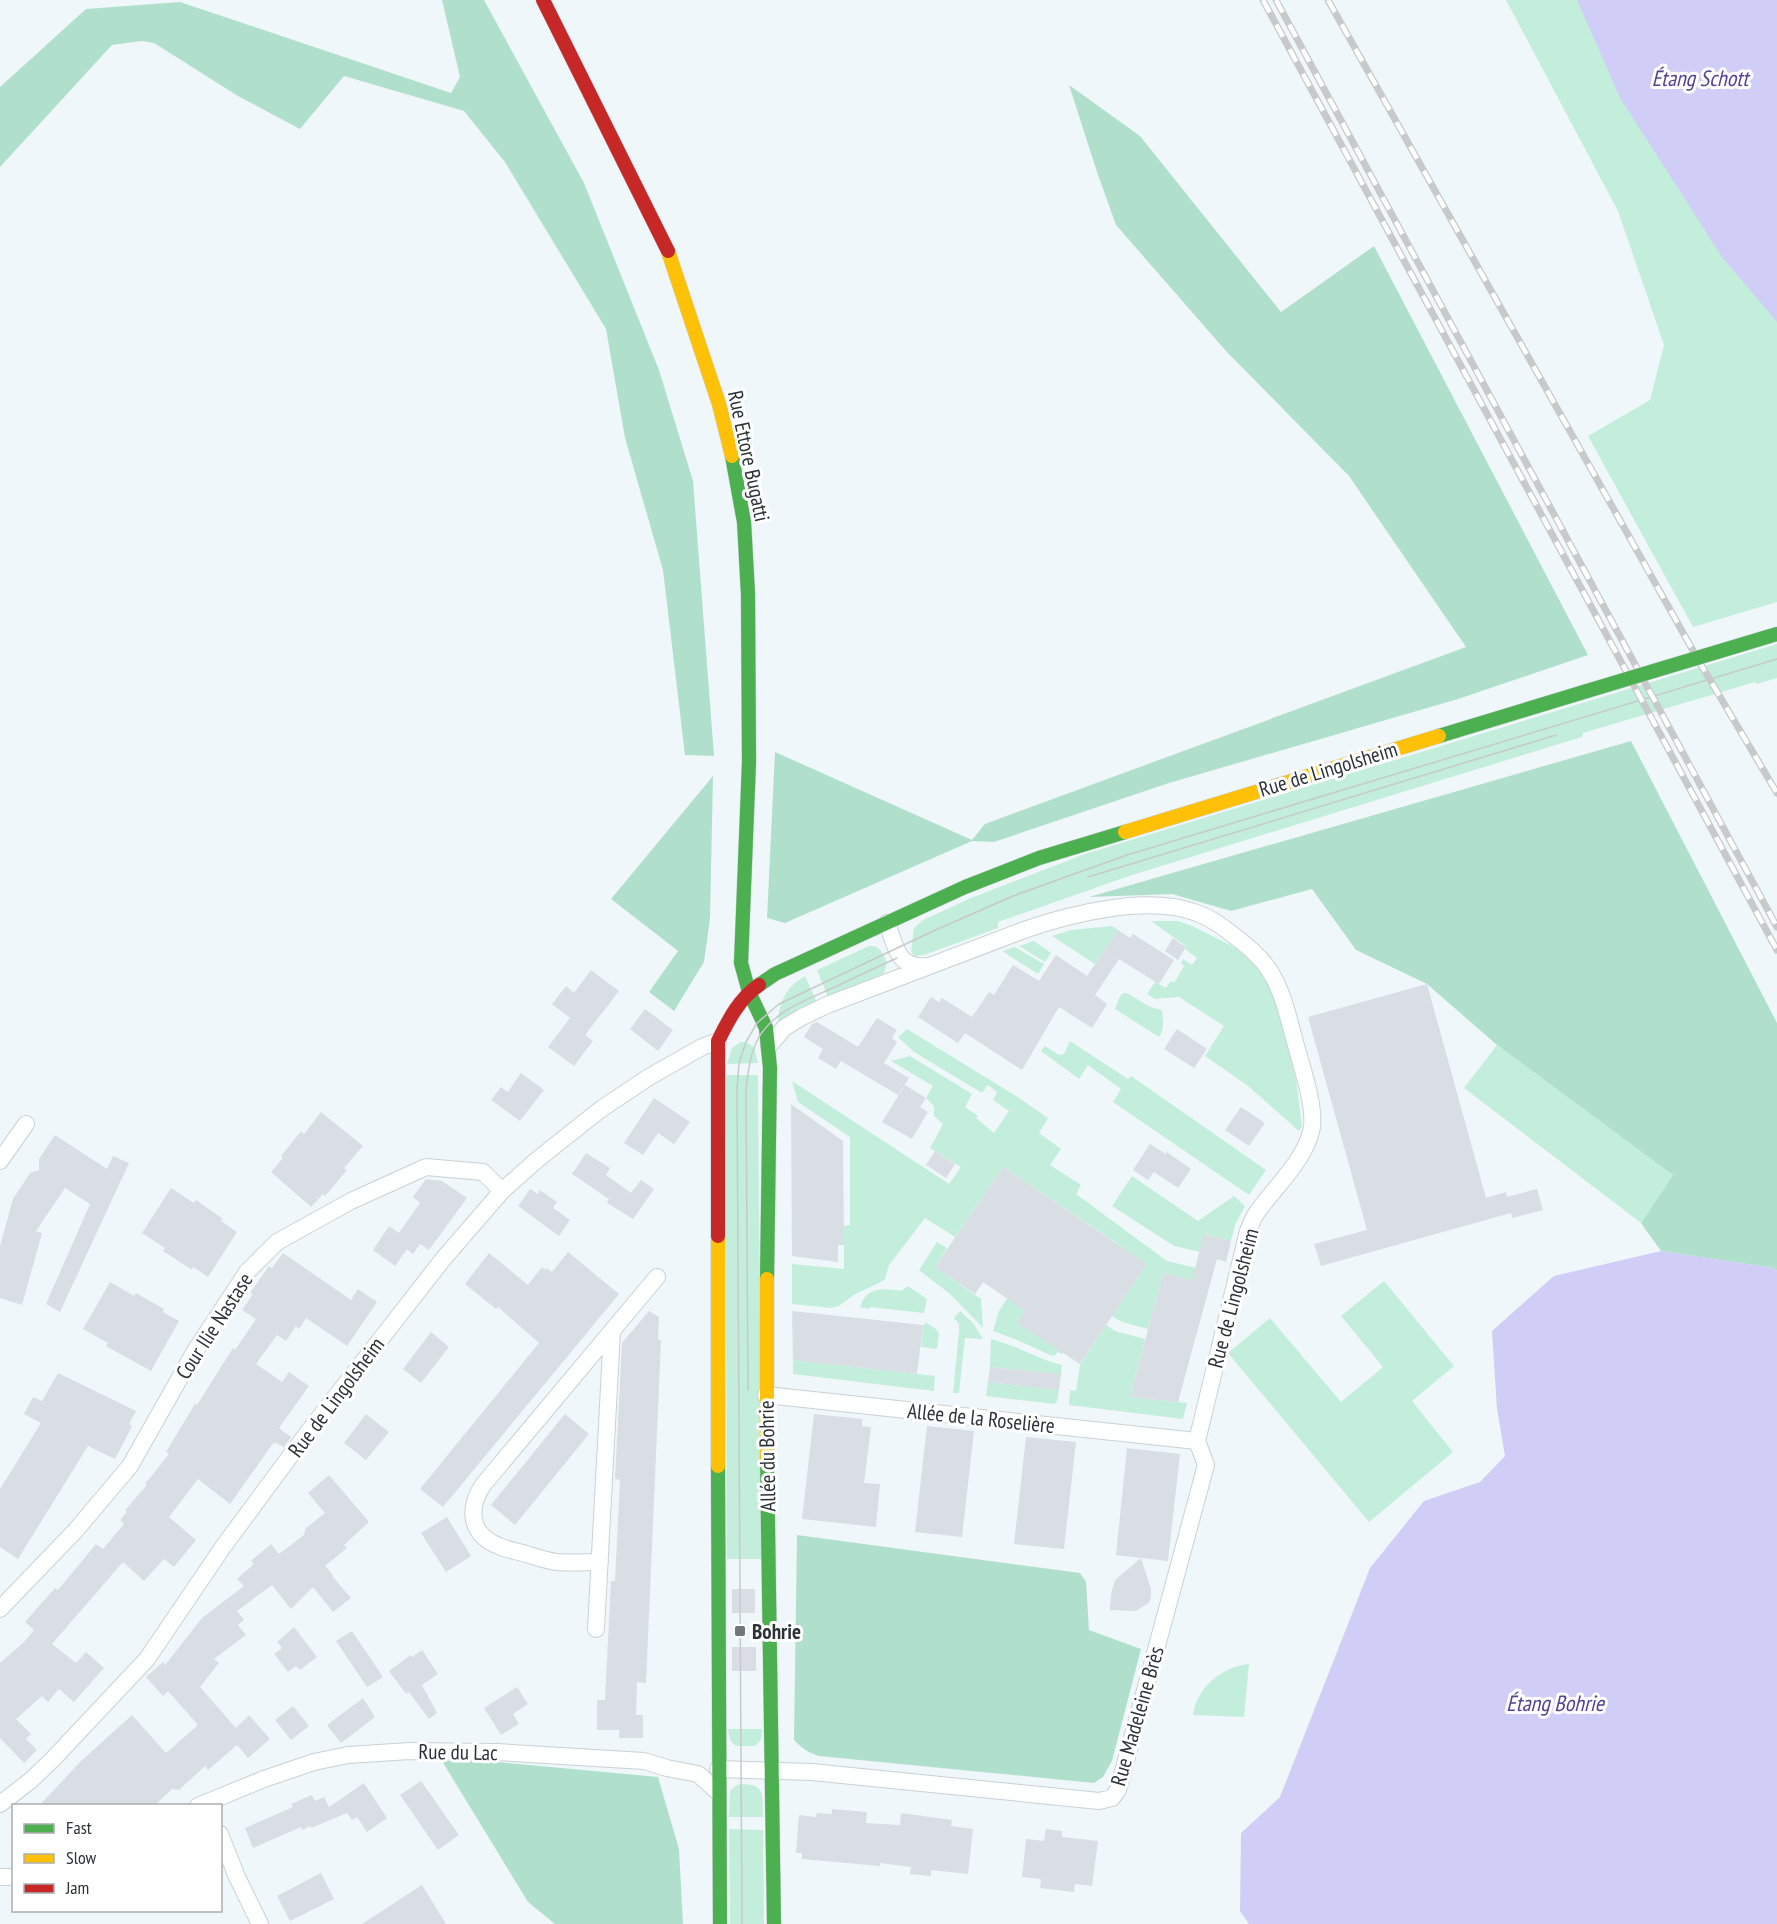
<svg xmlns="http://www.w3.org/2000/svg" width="1777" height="1924" font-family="'PT Sans Narrow',sans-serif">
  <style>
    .green { fill: #c3eedc }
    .forest { fill: #b0e0cc }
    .water { fill: #d0cef6 }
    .building { fill: #d8dee4 }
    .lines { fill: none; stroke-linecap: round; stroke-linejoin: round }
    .street-casing { stroke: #cad1d4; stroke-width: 18 }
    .fast-casing { stroke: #cad1d4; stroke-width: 15 }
    .slow-casing { stroke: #cad1d4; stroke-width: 15 }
    .jam-casing { stroke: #cad1d4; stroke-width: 15 }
    .street { stroke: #fdfefe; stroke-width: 16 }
    .fast { stroke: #4caf50; stroke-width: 14 }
    .slow { stroke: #ffc107; stroke-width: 14 }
    .jam { stroke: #c62828; stroke-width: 14 }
    .tram { stroke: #c7c9ca; stroke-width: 1.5 }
    .rail-casing { stroke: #c7c9ca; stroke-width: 7 }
    .rail { stroke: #fff; stroke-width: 4.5; stroke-dasharray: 14; stroke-linecap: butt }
    .fast-bridge-casing { stroke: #cad1d4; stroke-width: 15; stroke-linecap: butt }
    .fast-bridge { stroke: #4caf50; stroke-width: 14 }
    .poi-dot { fill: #71787b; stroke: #fff; stroke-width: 2 }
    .labels { text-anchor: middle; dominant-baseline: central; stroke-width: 6; stroke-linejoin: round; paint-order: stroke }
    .street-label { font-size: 21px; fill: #2c3336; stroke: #fff }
    .poi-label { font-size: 21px; font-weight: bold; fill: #2c3336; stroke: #fff; text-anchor: start }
    .water-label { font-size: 22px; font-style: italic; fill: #544395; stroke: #fff }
  </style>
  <rect width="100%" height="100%" fill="#f0f7fa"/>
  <path class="green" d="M1506 0H1777V602L1693 627 1588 436 1650 400 1664 345 1618 211Z
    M1777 644V678L1757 684 1755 682 1583 733 1582 737 1129 876 998 922V928L924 955 914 956 911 951 914 928 923 920 971 898 1085 854Z
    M1151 921H1178L1192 926 1234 947 1248 958 1261 973 1270 989 1279 1014 1296 1079 1302 1126 1299 1131 1248 1086 1205 1056 1224 1026 1179 997 1155 999 1147 994 1155 982 1166 988 1171 981 1174 983 1184 966 1181 963 1183 959 1192 965 1197 958 1185 949 1186 946Z
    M1112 926 1118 930 1095 964 1052 936 1071 930Z
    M1034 941 1051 953 1045 962 1019 946Z
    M869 946C880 945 883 953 887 963L884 973 828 997 817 970Z
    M1015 947 1044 964 1038 974 1002 951Z
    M805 976 817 1003 778 1023C778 1002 787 986 805 976Z
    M1123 993H1127L1150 1007 1162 1010C1163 1020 1165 1029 1159 1037L1115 1009 1119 998Z
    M907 1029 1016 1096 1048 1118 1039 1133 1061 1149 1050 1165 1081 1185 1076 1194 1167 1261 1213 1272 1209 1285 1163 1273 1148 1329 1122 1322 1112 1316 1147 1264 1136 1257 1104 1278 1124 1248 1003 1167 955 1237 925 1218 889 1265 885 1279 881 1282 855 1294 839 1306 831 1308 792 1304V1264L844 1269V1226L850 1225V1137L798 1102 792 1081 949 1184 961 1167 930 1148 943 1124 934 1116V1106L926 1098 933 1086 891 1061 910 1056 972 1094 965 1107 978 1116 976 1118 994 1133 1009 1111 993 1100 997 1092 988 1085 982 1093 914 1052 898 1037Z
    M1070 1041 1128 1079 1131 1076 1266 1170 1249 1195 1113 1102 1121 1089 1088 1065 1079 1079 1041 1051 1045 1046 1059 1055 1064 1054Z
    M740 1042H746L754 1047 758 1063 727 1064 732 1048Z
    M1497 1045 1673 1175 1641 1223 1464 1088Z
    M725 1075H758L762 1559H727Z
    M1132 1176 1198 1221 1234 1196 1245 1206 1235 1225 1231 1241 1205 1234 1200 1252 1174 1246 1112 1206Z
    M937 1242 947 1248 935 1267 981 1299 983 1328 950 1294 919 1270Z
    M1019 1280 1079 1328 1062 1354 1058 1352 1054 1356 1050 1355 1015 1339 993 1331 999 1311Z
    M1384 1281 1454 1366 1412 1401 1453 1452 1369 1522 1228 1353 1270 1318 1341 1402 1383 1367 1341 1316Z
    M908 1286 927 1299 924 1313 870 1307 869 1309 860 1307C866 1287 883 1288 901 1291Z
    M960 1311 973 1323 983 1339 965 1338 959 1393H953L959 1331V1324L954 1318Z
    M925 1322 936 1329 939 1334 937 1349 921 1347 923 1325H925Z
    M1106 1325 1115 1331 1145 1339 1130 1397 1187 1403 1183 1419 1069 1405 1070 1390 1076 1391 1080 1365Z
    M991 1339C1016 1345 1037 1359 1062 1365L1061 1374 990 1367Z
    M793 1360 935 1376 934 1391 793 1374Z
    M988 1382 1059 1390 1057 1402 1054 1404 986 1396Z
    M1249 1664 1244 1717 1193 1715C1196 1688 1223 1666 1249 1664Z
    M728 1729H762L761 1740 755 1746H736L730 1740Z
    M741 1784C767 1784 762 1796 763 1817H729L730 1791 737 1785Z
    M729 1829 763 1830 764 1924H730Z"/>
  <path class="forest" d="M442 0H484L584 183 659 370 693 481 714 756 685 755 663 570 625 438 606 329 505 162 464 111 344 76 300 129 238 96 154 43 142 41 112 45 0 167V87L86 9 180 2 451 93 460 77Z
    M1069 85 1140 136 1281 312 1374 246 1588 655 1458 699 1169 783 994 842 972 841 785 923 767 918 775 752 972 840 985 824 1466 647 1349 476 1226 351 1116 225 1097 172Z
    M1631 741 1777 1023V1271L1773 1268 1661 1251 1641 1223 1673 1175 1497 1045 1427 984 1356 950 1312 889 1231 911 1172 894 1089 897Z
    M713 776 710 919 704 962 674 1011 649 992 678 951 611 899Z
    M797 1535 1080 1573 1086 1582 1089 1630 1141 1649 1112 1761 1103 1777 1094 1783 819 1756C808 1753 802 1748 794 1740Z
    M442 1761H487L658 1777 679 1849 683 1924H555L528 1902Z"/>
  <path class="water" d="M1577 0H1777V322L1722 257 1620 98Z
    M1661 1251 1773 1268 1777 1271V1924H1249L1240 1911 1241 1833 1280 1797 1370 1568 1424 1501 1480 1482 1505 1456 1497 1409 1492 1331 1554 1276Z"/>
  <path class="building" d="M1118 930 1130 938 1133 934 1174 960 1159 984 1119 959 1095 995 1107 1004 1092 1028 1059 1007 1022 1070 965 1033 958 1043 918 1017 931 997 939 1002 942 998 972 1017 989 992 994 995 1013 965 1039 981 1056 955 1087 976Z
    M1173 938 1186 947 1178 960 1165 951Z
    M591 970 619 991 585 1035 593 1041 574 1066 548 1047 570 1018 552 1004 566 986 574 993Z
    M1427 984 1486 1198 1506 1192 1507 1197 1537 1189 1543 1210 1512 1218 1511 1213 1321 1266 1314 1244 1367 1230 1308 1017Z
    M645 1009 673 1030 658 1051 630 1029Z
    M877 1018 897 1030 892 1038 897 1042 884 1063 909 1078 898 1095 841 1061 836 1069 818 1058 823 1049 804 1037 812 1024 817 1022 858 1047Z
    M1177 1029 1207 1049 1194 1068 1164 1049Z
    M521 1073 544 1090 520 1121 491 1100 501 1087 508 1092Z
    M905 1085 926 1098 920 1107 928 1112 912 1139 882 1122Z
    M654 1098 690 1122 674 1144 658 1133 643 1155 624 1143Z
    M791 1104 843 1141 844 1245H838V1262L792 1256Z
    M1241 1107 1265 1123 1249 1146 1225 1130Z
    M321 1112 363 1146 344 1168 347 1170 325 1196 323 1194 311 1207 271 1172 283 1158 281 1156 301 1131 304 1134Z
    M55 1135 107 1169 113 1156 129 1163 60 1312 46 1304 90 1204 65 1188 36 1231 42 1233 22 1305 0 1298V1246L13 1199 30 1173 39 1170V1159Z
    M1150 1144 1166 1154 1167 1152 1191 1169 1178 1188 1154 1172 1148 1180 1133 1170Z
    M935 1151 955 1164 946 1178 926 1165Z
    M586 1153 610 1168 606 1175 631 1193 641 1180 654 1189 633 1219 607 1203 609 1199 572 1174Z
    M1003 1167 1147 1264 1080 1364 1017 1323 1025 1311 983 1282 975 1294 935 1267Z
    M426 1179 442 1181 467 1198 429 1250 420 1244 413 1254 407 1249 395 1266 373 1250 389 1226 399 1233 420 1203 413 1197Z
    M171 1188 194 1203 196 1200 223 1219 221 1221 237 1232 208 1277 193 1267 192 1270 163 1251 165 1248 142 1233Z
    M530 1189 538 1194 540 1190 557 1202 553 1208 570 1220 559 1236 518 1206Z
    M1204 1234 1231 1241 1226 1262 1217 1259 1178 1402 1130 1397 1163 1273 1192 1280Z
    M568 1252 619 1294 443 1507 420 1489 539 1343 498 1307 496 1309 465 1284 489 1253 528 1285 542 1267 545 1270 546 1268 552 1272Z
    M283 1253 351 1300 358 1289 377 1302 347 1346 306 1318 299 1329 296 1326 286 1341 277 1335 256 1364 282 1382 289 1372 309 1386 279 1428 291 1437 284 1447 274 1442 230 1504 198 1479 169 1517 196 1540 174 1567 164 1559 144 1581 123 1562 52 1644 76 1663 86 1652 104 1668 74 1702 59 1689 48 1702 42 1696 16 1719 31 1734 26 1739 37 1750 24 1763 0 1738V1663L24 1642 34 1630 25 1622 55 1588 58 1590 96 1544 103 1549 124 1524 120 1520 127 1512 125 1510 147 1485 145 1484 169 1454 166 1452 195 1404 197 1405 233 1348 235 1350 256 1319 242 1310 253 1294 250 1293 269 1266 272 1268Z
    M110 1282 134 1296 136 1293 164 1309 163 1312 179 1321 151 1371 106 1346 108 1343 83 1329Z
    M649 1311 659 1317 658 1340H661L646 1683 637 1682 636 1715H643V1738H619V1730H597V1700H605L611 1581H615L620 1480 615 1479 622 1343Z
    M792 1311 923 1325 917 1374 793 1360Z
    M431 1332 449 1347 421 1383 403 1369Z
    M990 1367 1061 1374 1059 1390 988 1382Z
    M58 1373 136 1411 129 1424 132 1426 115 1459 88 1446 18 1559 0 1547V1489L41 1423 24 1414 33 1397 42 1401Z
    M366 1414 389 1432 366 1460 344 1443Z
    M565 1414 589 1434 515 1525 491 1505Z
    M814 1414 862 1419V1426L871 1427 864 1483 880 1484 876 1527 802 1519Z
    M927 1426 974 1431 962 1537 915 1532Z
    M1026 1437 1076 1442 1064 1549 1014 1544Z
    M1127 1448 1180 1454 1168 1561 1116 1555Z
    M329 1475 369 1522 344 1545 347 1548 325 1566 333 1575 332 1576 351 1598 333 1612 313 1587 291 1609 272 1585 237 1611 244 1620 238 1625 246 1635 214 1659 219 1663 200 1687 236 1728 249 1715 270 1739 248 1758 237 1745 208 1770 205 1766 179 1790 172 1789 154 1806H39L81 1761 132 1715 166 1753 198 1725 168 1691 163 1696 146 1677 163 1662 165 1665 202 1618 244 1586 237 1579 254 1564 251 1561 271 1544 279 1554 304 1535 306 1528 325 1513 308 1493Z
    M447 1517 471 1556 446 1572 421 1533Z
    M1141 1558 1151 1589V1597L1149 1603 1136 1611 1110 1610 1111 1594 1115 1580Z
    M732 1589H755V1613H732Z
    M294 1627 317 1657 300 1670 296 1666 288 1672 274 1654 282 1648 277 1642Z
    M352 1631 383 1677 367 1687 336 1641Z
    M732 1647H756V1671H732Z
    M422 1650 438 1674 422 1685 437 1713 429 1719 409 1692 406 1694 389 1671 411 1655 412 1657Z
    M517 1687 528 1704 513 1714 519 1724 501 1735 484 1708Z
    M363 1698 375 1717 341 1743 327 1725Z
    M293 1706 309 1726 291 1740 275 1720Z
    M421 1781 459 1835 438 1850 400 1795Z
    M364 1783 387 1818 367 1832 357 1817 352 1820 347 1813 311 1828 310 1826 302 1830 301 1827 253 1848 245 1828 293 1807 291 1804 312 1795 315 1801 324 1797 329 1807Z
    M832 1809 867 1812 866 1823 900 1825 901 1813 952 1820 951 1826 973 1829 968 1874 931 1870V1876L910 1874 911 1867 880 1863V1866L802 1859V1853H796L799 1815 816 1817 817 1813 832 1814Z
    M1046 1829 1062 1831V1837L1098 1841 1092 1886 1075 1884 1074 1892 1040 1888 1041 1879 1022 1877 1026 1839 1044 1841Z
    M321 1873 334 1899 290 1921 277 1896Z
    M422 1885 446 1924H362Z"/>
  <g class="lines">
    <defs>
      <path id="street" d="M887 923C895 944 897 969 926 966
        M769 1046 784 1028 802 1017 827 1005 1024 930C1070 914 1146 895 1194 912 1210 917 1223 927 1237 938 1250 948 1263 959 1271 973 1283 993 1288 1016 1294 1038 1300 1062 1315 1103 1312 1127 1307 1158 1275 1187 1258 1211 1253 1217 1251 1225 1248 1231L1197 1441
        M0 1161 26 1124
        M766 1395 1197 1441
        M600 1562C586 1562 571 1563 557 1562 547 1561 536 1557 526 1554 517 1551 507 1550 499 1546 470 1535 467 1509 483 1485L657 1277
        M0 1609 76 1530 130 1466 195 1351 247 1272 277 1242 351 1201 426 1167 483 1172 502 1191
        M596 1629 612 1331
        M718 1769 812 1772 1099 1801 1112 1798 1118 1790 1206 1465 1197 1441
        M0 1804 30 1781 53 1759 147 1659 223 1547 305 1436 444 1258 502 1191 538 1159 601 1109 649 1077 702 1047 718 1041
        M198 1806 264 1779 314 1762 348 1755 410 1751 496 1752 644 1761 667 1768 698 1774 718 1792
        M220 1834 237 1877 260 1924
        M0 1877H14"/>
      <path id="fast" d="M732 456 744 522 748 594 749 762 741 963 749 992 766 1028 770 1068 767 1279
        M1717 652 1777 634
        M1439 736 1587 691
        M759 985 775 974 965 887 1039 858 1125 832
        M767 1459 774 1924
        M718 1466 720 1924"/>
      <path id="slow" d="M668 251 719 404 732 456
        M1125 832 1439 736
        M718 1236V1466
        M767 1459V1279"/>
      <path id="jam" d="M543 0 668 251
        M718 1236V1041C729 1019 739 999 759 985"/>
    </defs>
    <use href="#street" class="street-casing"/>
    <use href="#fast" class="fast-casing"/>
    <use href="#slow" class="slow-casing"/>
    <use href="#jam" class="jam-casing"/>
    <use href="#street" class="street"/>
    <use href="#fast" class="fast"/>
    <use href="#slow" class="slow"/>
    <use href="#jam" class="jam"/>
    <path class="tram" d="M1088 877 1556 735
      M748 1390 746 1090C748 1072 750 1053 759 1037 775 1010 809 999 835 987 856 977 877 967 897 958
      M742 1924 737 1090 739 1063 746 1042 757 1023 779 1004 931 932 1013 896 1127 855 1777 659"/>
    <defs>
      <path id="rail" d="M1263 0 1777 950
        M1276 0 1777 927
        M1328 0 1700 663 1777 793"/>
    </defs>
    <use href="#rail" class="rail-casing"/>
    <use href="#rail" class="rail"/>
    <defs>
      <path id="fast-bridge" d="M1587 691 1717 652"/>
    </defs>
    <use href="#fast-bridge" class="fast-bridge-casing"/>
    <use href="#fast-bridge" class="fast-bridge"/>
  </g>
  <rect class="poi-dot" x="734" y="1625" width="12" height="12" rx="3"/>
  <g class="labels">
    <g class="street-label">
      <text transform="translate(749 456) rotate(78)">Rue Ettore Bugatti</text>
      <text transform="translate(1328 769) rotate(-17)">Rue de Lingolsheim</text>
      <text transform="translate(1233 1298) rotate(-75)">Rue de Lingolsheim</text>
      <text transform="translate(214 1326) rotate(-57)">Cour Ilie Nastase</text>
      <text transform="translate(336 1397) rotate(-53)">Rue de Lingolsheim</text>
      <text transform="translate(981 1418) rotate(6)">Allée de la Roselière</text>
      <text transform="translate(767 1456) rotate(-91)">Allée du Bohrie</text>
      <text transform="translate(1137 1716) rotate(-74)">Rue Madeleine Brès</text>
      <text transform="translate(458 1752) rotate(1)">Rue du Lac</text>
    </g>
    <g class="poi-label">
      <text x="752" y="1631">Bohrie</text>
    </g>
    <g class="water-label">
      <text x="1700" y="78">Étang Schott</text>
      <text x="1555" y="1703">Étang Bohrie</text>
    </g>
  </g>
  <rect x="12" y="1804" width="210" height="108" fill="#ffffff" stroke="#abadaf" stroke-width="1.5"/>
  <rect x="24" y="1824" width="30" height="9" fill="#4caf50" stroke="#abadaf" stroke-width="1.5"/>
  <text x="66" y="1834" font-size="18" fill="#2c3336">Fast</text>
  <rect x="24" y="1854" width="30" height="9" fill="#ffc107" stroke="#abadaf" stroke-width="1.5"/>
  <text x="66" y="1864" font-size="18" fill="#2c3336">Slow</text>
  <rect x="24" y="1884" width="30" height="9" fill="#c62828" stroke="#abadaf" stroke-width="1.5"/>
  <text x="66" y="1894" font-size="18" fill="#2c3336">Jam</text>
</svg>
